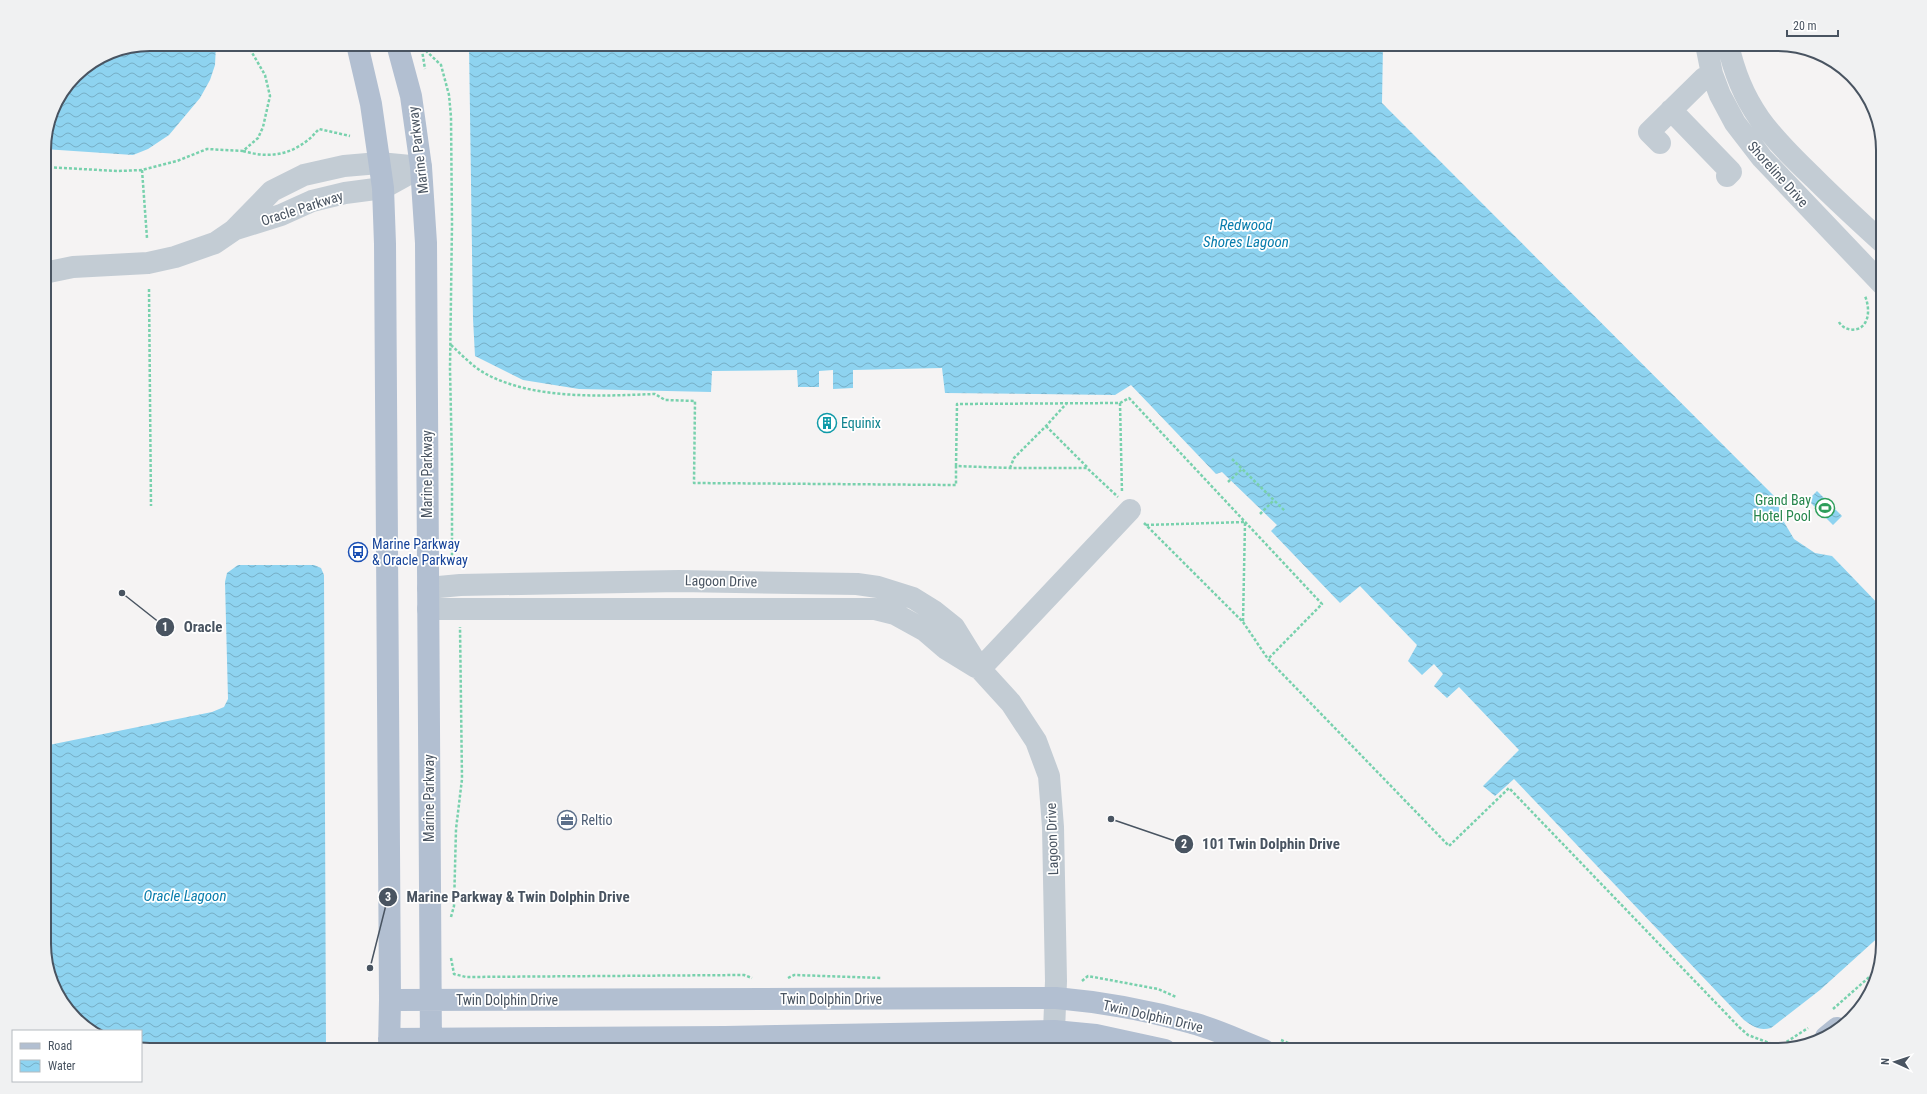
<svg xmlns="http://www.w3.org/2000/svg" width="1927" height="1094" font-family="'Roboto Condensed',sans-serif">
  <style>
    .water { fill: url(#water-waves) }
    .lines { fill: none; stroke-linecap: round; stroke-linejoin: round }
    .path { stroke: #78d1ad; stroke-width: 2.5; stroke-dasharray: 3 2; stroke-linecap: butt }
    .minor { stroke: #c3ccd4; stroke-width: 22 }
    .major { stroke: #b2bfd1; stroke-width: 22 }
    .labels { text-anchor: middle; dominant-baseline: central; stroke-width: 3.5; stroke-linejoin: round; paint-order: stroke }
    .street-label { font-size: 14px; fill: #495461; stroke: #fff }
    .culture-label { font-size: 14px; fill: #0d838f; stroke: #fff; text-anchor: start }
    .leisure-label { font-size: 14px; fill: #27864d; stroke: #fff; text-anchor: end }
    .transit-label { font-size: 14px; fill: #164399; stroke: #fff; text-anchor: start }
    .service-label { font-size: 14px; fill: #4e5e75; stroke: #fff; text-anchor: start }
    .water-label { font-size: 15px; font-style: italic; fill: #087dad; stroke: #fff }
    .rim { fill: none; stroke: #495461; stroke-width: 2 }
    .leader { fill: none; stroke: #495461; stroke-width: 1.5 }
    .callout-dot { fill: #495461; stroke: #fff; stroke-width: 1.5 }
    .mark-label { font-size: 12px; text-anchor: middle; font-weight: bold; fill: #fff }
    .callout-label { font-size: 15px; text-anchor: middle; font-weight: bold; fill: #495461; stroke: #fff; stroke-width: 3.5; stroke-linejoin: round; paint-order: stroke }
  </style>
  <defs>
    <pattern id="water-waves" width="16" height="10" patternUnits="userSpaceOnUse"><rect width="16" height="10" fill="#8ed3f0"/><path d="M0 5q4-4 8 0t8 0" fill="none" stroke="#76aec6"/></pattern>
  </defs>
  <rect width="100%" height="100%" fill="#f5f3f3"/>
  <path class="water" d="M150 44H216L215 65 210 80 200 98 169 135 148 149 133 155 44 149 52 109 75 75 110 52Z
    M469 44H1383L1382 103 1777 499 1781 517 1794 539 1815 553 1832 556 1883 609V933L1820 990 1771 1028C1759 1031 1754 1027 1744 1020L1514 779 1495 796 1483 786 1519 750 1459 687 1447 698 1434 686 1443 674 1434 664 1422 675 1408 661 1417 645 1360 586 1340 603 1271 531 1277 525 1222 472 1216 474 1131 385 1115 395 945 393 942 368 853 370V388L833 389V370L819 371V387H798L797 370 712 371 711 392 579 389 523 380 475 356 473 319Z
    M1817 491 1842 516 1833 525 1808 500Z
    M238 565H314L321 568 324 575 326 1050H150L141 1048V1031H92L58 997 44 951V746L212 712 224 707 228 699 225 582 227 573Z"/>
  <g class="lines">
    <path class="path" d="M421 44 425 69
      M422 47 441 65 449 95 451 117 452 224 450 369 452 462V558L455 567
      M243 151C267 158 288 156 308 140 312 137 315 133 319 129L350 136
      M44 167 118 171 142 170 177 161 207 149 243 151 258 138 263 127 270 96 265 75 247 44
      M142 170 147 238
      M149 289 151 506
      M1839 322C1844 331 1859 333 1865 323 1870 315 1868 303 1865 296
      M451 345C462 355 473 367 486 374 535 400 602 396 655 394L665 400 695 401 694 483 956 485V466L1010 468H1087L1118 497
      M1120 403 1122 493
      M1046 426 1087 467
      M1232 459 1285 511
      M956 466 957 404 1120 403 1129 398 1322 604 1268 659
      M1010 468 1014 458 1046 426 1066 404
      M1228 482 1242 469
      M1260 514 1274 500
      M1144 523 1243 622 1268 659 1449 846 1509 788 1739 1027 1748 1035 1780 1047
      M1146 525 1245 522 1243 622
      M451 917 454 906 456 829 462 779 460 627
      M451 958 454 974 466 977 744 975 752 978
      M788 978 794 975 882 978
      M1082 981 1088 976 1158 989 1176 997
      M1833 1009 1875 972
      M1281 1040 1305 1050
      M1774 1050 1808 1028"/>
    <path class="minor" d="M1706 44 1712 74 1720 95 1735 123 1762 158 1883 285
      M1728 44C1741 106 1770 136 1814 178 1836 200 1860 222 1883 243
      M1671 110 1731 172 1727 176
      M1660 143 1649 132 1704 78 1712 74
      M236 229 281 215 312 201 345 193 383 188 421 167
      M44 273 73 267 148 263 175 257 215 243 234 230 272 191 304 175 344 166 379 163 421 167
      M428 588 460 585 679 581 857 584 878 587 913 598 934 611 954 627 980 669 1011 703 1036 741 1049 776 1053 827 1056 981 1054 1031
      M428 609H875L895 614 924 630 945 648 976 667
      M980 669 1130 510"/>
    <path class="major" d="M357 44 371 104 383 188 385 244 390 1000 389 1050
      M397 44 411 96 421 167 426 243 431 1050
      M390 1000 1056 998C1102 1002 1147 1010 1192 1023 1216 1029 1240 1041 1264 1050
      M1826 1037 1837 1028
      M389 1039 725 1037 1054 1031 1096 1035 1165 1050"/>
  </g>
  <defs>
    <symbol id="building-ring" viewBox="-11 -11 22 22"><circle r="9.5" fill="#fff" stroke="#0f9aa8" stroke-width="1.5"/><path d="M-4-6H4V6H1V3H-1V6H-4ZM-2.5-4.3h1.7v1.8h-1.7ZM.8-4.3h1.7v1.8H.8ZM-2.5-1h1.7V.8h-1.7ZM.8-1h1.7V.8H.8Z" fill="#0f9aa8"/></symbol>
    <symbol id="stadium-ring" viewBox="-11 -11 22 22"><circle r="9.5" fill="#fff" stroke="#2e9e5b" stroke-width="1.5"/><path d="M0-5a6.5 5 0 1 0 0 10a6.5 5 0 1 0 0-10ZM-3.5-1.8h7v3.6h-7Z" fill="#2e9e5b"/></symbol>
    <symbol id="bus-ring" viewBox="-11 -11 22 22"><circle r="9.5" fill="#fff" stroke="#1a4fb4" stroke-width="1.5"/><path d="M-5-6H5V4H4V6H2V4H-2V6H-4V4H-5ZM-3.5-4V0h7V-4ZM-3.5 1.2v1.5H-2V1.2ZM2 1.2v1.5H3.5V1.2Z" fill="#1a4fb4"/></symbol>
    <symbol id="office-ring" viewBox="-11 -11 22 22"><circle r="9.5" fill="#fff" stroke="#5c6f8a" stroke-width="1.5"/><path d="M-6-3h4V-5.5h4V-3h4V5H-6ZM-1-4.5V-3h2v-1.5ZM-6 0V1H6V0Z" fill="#5c6f8a"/></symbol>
  </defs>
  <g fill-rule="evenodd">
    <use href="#building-ring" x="816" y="412" width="22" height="22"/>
    <use href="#stadium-ring" x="1814" y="497" width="22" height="22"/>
    <use href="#bus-ring" x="347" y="541" width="22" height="22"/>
    <use href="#office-ring" x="556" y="809" width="22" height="22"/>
  </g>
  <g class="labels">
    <g class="street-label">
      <text transform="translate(418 150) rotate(-97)">Marine Parkway</text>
      <text transform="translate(1778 174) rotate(48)">Shoreline Drive</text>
      <text transform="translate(302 208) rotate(-18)">Oracle Parkway</text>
      <text transform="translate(427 474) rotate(-90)">Marine Parkway</text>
      <text transform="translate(721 581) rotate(1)">Lagoon Drive</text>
      <text transform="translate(429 798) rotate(-90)">Marine Parkway</text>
      <text transform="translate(1052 839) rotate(-92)">Lagoon Drive</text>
      <text x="831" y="999">Twin Dolphin Drive</text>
      <text x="507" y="1000">Twin Dolphin Drive</text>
      <text transform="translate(1153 1016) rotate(13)">Twin Dolphin Drive</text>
    </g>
    <g class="culture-label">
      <text x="841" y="423">Equinix</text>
    </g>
    <g class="leisure-label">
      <text x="1811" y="500">Grand Bay<tspan x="1811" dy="16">Hotel Pool</tspan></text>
    </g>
    <g class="transit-label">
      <text x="372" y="544">Marine Parkway<tspan x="372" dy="16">&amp; Oracle Parkway</tspan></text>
    </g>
    <g class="service-label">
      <text x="581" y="820">Reltio</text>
    </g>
    <g class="water-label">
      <text x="1246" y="225">Redwood<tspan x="1246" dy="17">Shores Lagoon</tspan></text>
      <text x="185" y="896">Oracle Lagoon</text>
    </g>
  </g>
  <path d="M0 0H1927V1094H0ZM150 51H1777A99 99 0 0 1 1876 150V944A99 99 0 0 1 1777 1043H150A99 99 0 0 1 51 944V150A99 99 0 0 1 150 51Z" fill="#f0f1f2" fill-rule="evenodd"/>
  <path class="rim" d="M150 51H1777A99 99 0 0 1 1876 150V944A99 99 0 0 1 1777 1043H150A99 99 0 0 1 51 944V150A99 99 0 0 1 150 51Z"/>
  <path class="leader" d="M122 593L165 627M1111 819L1184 844M370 968L388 897"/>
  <g class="callout-dot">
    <circle cx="122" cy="593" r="4"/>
    <circle cx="1111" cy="819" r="4"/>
    <circle cx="370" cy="968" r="4"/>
    <circle cx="165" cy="627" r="10"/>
    <circle cx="1184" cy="844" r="10"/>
    <circle cx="388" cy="897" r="10"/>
  </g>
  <g class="mark-label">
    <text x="165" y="631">1</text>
    <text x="1184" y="848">2</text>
    <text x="388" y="901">3</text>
  </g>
  <g class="callout-label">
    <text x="203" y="632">Oracle</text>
    <text x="1271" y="849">101 Twin Dolphin Drive</text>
    <text x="518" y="902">Marine Parkway &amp; Twin Dolphin Drive</text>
  </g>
  <rect x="12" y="1030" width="130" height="52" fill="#ffffff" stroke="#b6bbc0"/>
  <rect x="20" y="1043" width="20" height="6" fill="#b2bfd1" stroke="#b6bbc0"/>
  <text x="48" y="1050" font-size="12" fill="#495461">Road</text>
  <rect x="20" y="1060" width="20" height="12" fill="url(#water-waves)" stroke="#b6bbc0"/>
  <text x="48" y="1070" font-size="12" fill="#495461">Water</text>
  <g transform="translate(1895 1062) rotate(273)" stroke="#ffffff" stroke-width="3" paint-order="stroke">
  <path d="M0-3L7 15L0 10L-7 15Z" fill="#495461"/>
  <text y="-6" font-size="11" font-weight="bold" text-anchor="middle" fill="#495461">N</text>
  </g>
  <path d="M1787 30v6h51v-6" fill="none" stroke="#495461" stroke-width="2"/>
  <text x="1793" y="30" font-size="12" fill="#495461" stroke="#ffffff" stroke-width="3" paint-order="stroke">20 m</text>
</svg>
